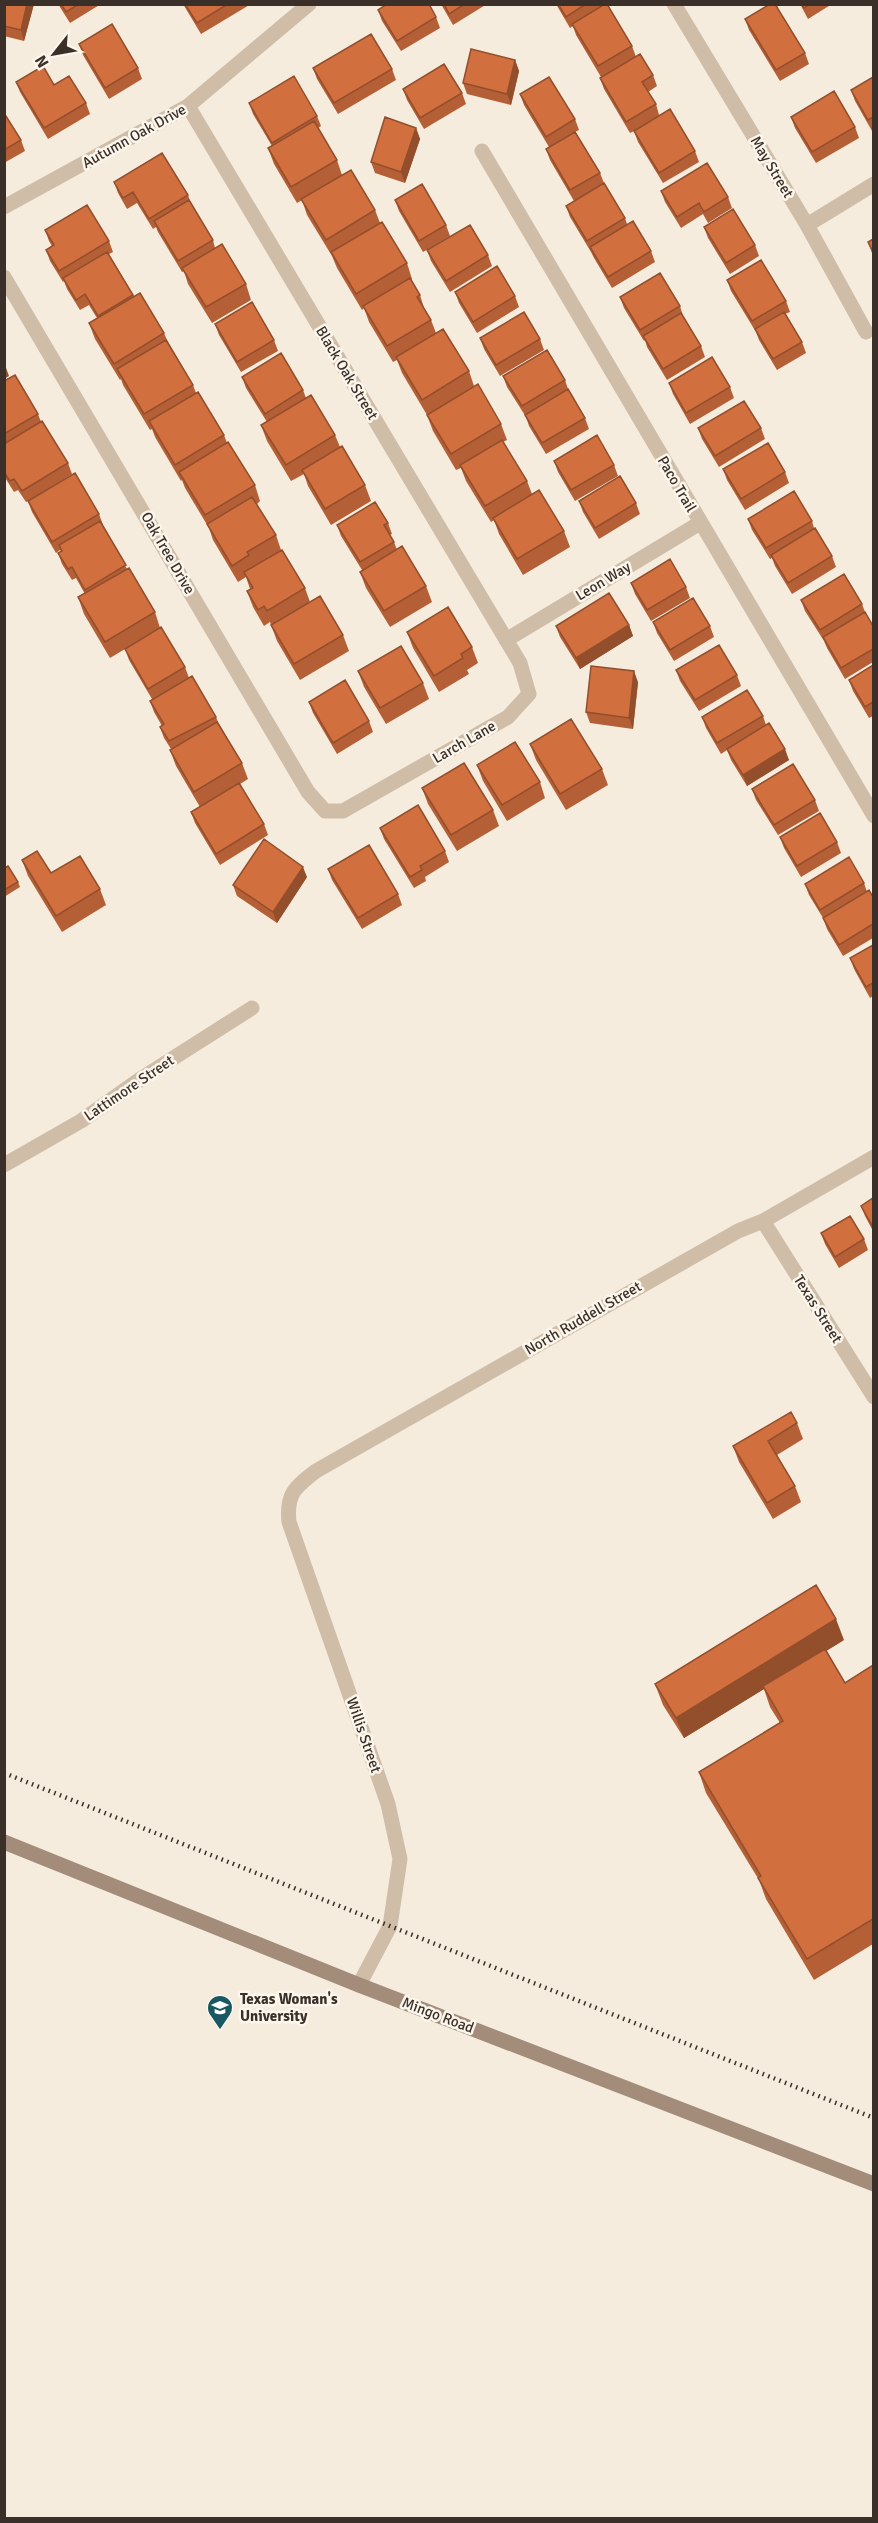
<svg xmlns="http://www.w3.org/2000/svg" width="878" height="2523" font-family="Signika,sans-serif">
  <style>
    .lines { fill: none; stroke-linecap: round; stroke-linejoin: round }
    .street { stroke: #cfbda8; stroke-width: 15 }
    .secondary { stroke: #a38c79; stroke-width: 15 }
    .rail { stroke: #3b3029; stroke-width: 4.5; stroke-dasharray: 1.5 4.5; stroke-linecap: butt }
    .wall { fill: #b55f36 }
    .shaded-wall { fill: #934e2c }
    .building { fill: #d26f3f; stroke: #934e2c; stroke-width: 1.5 }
    .labels { text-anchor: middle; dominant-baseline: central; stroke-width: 5; stroke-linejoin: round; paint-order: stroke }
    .street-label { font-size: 15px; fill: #3b3029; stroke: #fcf6ec }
    .poi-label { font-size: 15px; font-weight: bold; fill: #3b3029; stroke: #fcf6ec; text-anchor: start }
  </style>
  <rect width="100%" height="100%" fill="#f5ecde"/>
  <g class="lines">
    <path class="street" d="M674 4 807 225 866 332
      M482 151 874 816
      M4 207 188 106 309 4
      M807 225 874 184
      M4 277 308 792 325 811H343L508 717 529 694 520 663 188 106
      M506 640 700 523
      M4 1165 81 1121 142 1078 252 1008
      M763 1221 874 1397
      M359 1985 390 1926 400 1859 388 1804 289 1522C286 1494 295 1487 316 1471L738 1231 763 1221 874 1157"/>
    <path class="secondary" d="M4 1842 359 1985 874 2184"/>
    <path class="rail" d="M4 1773 874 2118"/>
  </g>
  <path class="wall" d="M4 4H34L24 41 4 36Z
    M58 4H101L70 23Z
    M183 4H251L201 34Z
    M441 4H487L453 25Z
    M556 4H607L632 46 636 57 653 75 657 86 648 92 656 104 659 115 695 151 699 162 663 183 638 142 634 131 630 133 604 89 600 78 601 77 576 35 573 26 570 28Z
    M800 4H832L808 19Z
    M378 10 436 17 440 28 401 51 382 21Z
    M745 19 805 53 809 64 780 81 749 30Z
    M79 44 138 68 142 79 109 99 83 55Z
    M515 60 519 71 511 105 467 94 463 83Z
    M313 68 392 69 396 80 338 114 317 79Z
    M873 77V130L872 131 855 101 851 90Z
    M16 82 54 85 86 103 90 114 48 139 20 92Z
    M403 89 462 93 466 104 424 129 407 100Z
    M520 94 575 119 579 130 575 132 600 173 604 183 625 218 627 224 651 251 655 262 612 288 594 258 591 252 570 217 566 206 574 201 550 160 546 149 549 147 524 105Z
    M249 103 317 116 321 126 318 128 337 160 342 175 375 210 380 223 407 263 412 279 411 280 420 295 425 311 431 320 436 333 469 371 474 386 501 424 507 440 503 442 527 481 532 494 564 531 570 547 523 575 499 534 494 520 491 522 466 481 461 468 456 470 433 431 427 415 402 373 397 360 393 362 369 322 364 308 362 310 337 268 332 256 307 215 302 200 297 203 274 164 268 148 272 146 253 114Z
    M4 113 21 140 25 151 4 163Z
    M791 117 855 127 859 138 816 163 795 128Z
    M416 128 420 139 405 183 375 173 371 162Z
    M114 182 188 195 191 204 213 240 215 248 246 284 251 300 212 323 188 284 184 271 182 272 158 232 156 227 153 229 137 203 127 209 118 193Z
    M661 191 728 197 732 208 708 223 703 214 681 228 665 202Z
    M395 200 446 225 450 236 423 252 399 211Z
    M704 227 755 245 759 256 730 274 708 238Z
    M45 230 109 241 113 252 109 254 134 296 164 333 167 340 193 385 196 393 224 435 227 443 255 485 260 501 257 504 276 535 281 550 305 588 310 602 343 635 349 651 300 680 277 641 270 622 264 626 253 607 247 591 250 589 246 577 238 582 213 540 209 528 185 488 182 480 181 481 155 437 152 429 150 430 123 385 121 379 120 380 95 339 89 323 97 318 89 305 80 310 67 289 64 281 63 282 50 261 46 250 52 246 49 241Z
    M873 239V256L868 242Z
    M427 250 488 255 492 266 450 292 431 261Z
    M727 280 786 301 790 312 785 314 802 342 806 353 777 370 759 340 756 332 731 291Z
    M455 292 515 296 519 307 477 333 459 303Z
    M620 297 680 306 683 316 701 346 705 357 667 380 647 347 645 340 644 341 624 308Z
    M215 324 274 340 278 351 241 372 219 335Z
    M480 338 540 339 544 350 500 376 484 349Z
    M503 376 565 380 568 389 585 418 589 429 546 454 529 426 526 417 507 387Z
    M242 377 303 390 306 398 335 435 340 447 365 485 371 501 331 525 308 486 304 474 291 481 267 441 261 425 267 422 246 388Z
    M4 381 38 414 41 422 68 463 72 474 43 492 99 514 103 525 102 526 127 569 155 612 160 628 185 667 189 678 216 717 218 722 242 763 248 779 240 784 264 824 268 835 220 865 195 823 191 812 200 807 176 766 170 750 171 749 164 738 160 727 162 726 154 712 150 701 152 699 129 660 125 649 110 658 84 614 78 597 85 594 76 578 72 580 62 564 58 553 61 551 60 550 56 553 32 512 28 501 26 502 18 490 14 492 4 476Z
    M669 383 730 387 734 398 690 424 673 394Z
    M698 428H761L765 439 719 467 702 439Z
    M554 461 614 465 618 476 575 501 558 472Z
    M723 469 785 472 789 483 745 510 727 480Z
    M579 501 636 503 640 514 599 539 583 512Z
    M748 519 812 521 814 528 832 556 836 567 792 594 775 566 772 558 770 559 752 530Z
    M388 523 392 534 390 535 394 542 397 550 426 586 432 602 390 627 366 588 360 572 362 570 341 536 337 525Z
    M631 583 686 587 690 598 651 621 635 594Z
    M801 600 862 604 865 612 873 626V662L845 679 827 648 824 641 805 611Z
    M653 622 710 626 714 637 674 661 657 633Z
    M629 625 633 636 580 669 560 637 556 626Z
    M407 632 472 647 478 663 467 670 469 674 439 692 413 648Z
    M873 665V716L869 718 853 691 849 680Z
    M676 670 737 675 741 686 699 711 680 681Z
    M358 671 423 683 429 699 386 724 364 687Z
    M638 682 633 729 590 723 586 712Z
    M309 702 369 721 373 732 337 754 313 713Z
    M763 716 766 725 789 760 747 786 731 760 727 750 721 754 706 728 702 717Z
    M530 744 602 769 608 785 566 810 536 760Z
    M477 765 540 782 545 798 507 821 483 781Z
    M422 788 493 810 499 826 457 851 428 804Z
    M752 789 815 800 819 811 778 835 756 800Z
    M380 828 445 851 449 862 425 877 426 881 414 888 384 839Z
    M780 837 837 842 841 853 801 877 784 848Z
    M22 860 51 873 100 889 106 905 62 932 28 876Z
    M4 868 18 882 20 887 4 897Z
    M328 869 398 894 402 905 362 929 332 880Z
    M307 877 277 923 237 896 233 885Z
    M864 883 867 892 873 897V938L843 956 827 929 823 918 809 895 805 884Z
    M873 945V996L870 998 854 969 850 958Z
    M873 1198V1231L865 1216 861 1206Z
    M821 1233 864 1239 868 1250 839 1268 825 1244Z
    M797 1423 803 1439 777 1455 795 1486 801 1502 773 1519 739 1462 733 1446Z
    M844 1640 826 1651 845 1683 873 1665V1944L814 1980 766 1899 759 1880 706 1793 699 1772 780 1723 770 1707 764 1689 684 1738 663 1705 655 1684Z"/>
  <path class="shaded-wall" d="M27 4H34L24 41 21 30Z
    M515 60 519 71 511 105 507 94Z
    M416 128 420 139 405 183 401 172Z
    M4 365H5L9 376 4 379Z
    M629 625 633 636 580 669 576 658Z
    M634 671 638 682 633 729 629 718Z
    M785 749 789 760 747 786 743 775Z
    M303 867 307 877 277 923 273 912Z
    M836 1619 844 1640 764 1689 763 1686 764 1689 684 1738 676 1718Z"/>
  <path class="building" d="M4 4H27L21 30 4 26Z
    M61 4H79L66 12Z
    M185 4H228L197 23Z
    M387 4H429L436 17 397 41 378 10Z
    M444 4H465L449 14Z
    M558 4H586L566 17Z
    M605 4H607L632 46 598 66 572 24Z
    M770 4H775L805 53 776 70 745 19Z
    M802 4H810L804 8Z
    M112 24 138 68 105 88 79 44Z
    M371 34 392 69 334 103 313 68Z
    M471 49 515 60 507 94 463 83Z
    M640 54 653 75 642 82 656 104 626 122 600 78Z
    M444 64 462 93 420 118 403 89Z
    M43 66 54 85 69 76 86 103 44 128 16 82Z
    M294 76 317 116 272 143 249 103Z
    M549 77 575 119 546 137 520 94Z
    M873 77V117L868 120 851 90Z
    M834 91 855 127 812 152 791 117Z
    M670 109 695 151 659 173 634 131Z
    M4 113 21 140 4 150Z
    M385 117 416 128 401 172 371 162Z
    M314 121 337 160 291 187 268 148Z
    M575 132 600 173 570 190 546 149Z
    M162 153 188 195 149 219 133 192 123 198 114 182Z
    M707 163 728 197 704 212 699 203 677 217 661 191Z
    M351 170 375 210 326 240 301 199Z
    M604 183 625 218 587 241 566 206Z
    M422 184 446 225 419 241 395 200Z
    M189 200 213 240 178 261 154 221Z
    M87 205 109 241 59 271 46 250 54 245 45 230Z
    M733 209 755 245 726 263 704 227Z
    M633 221 651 251 608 277 590 247Z
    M382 222 407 263 356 294 331 252Z
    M470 225 488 255 446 281 427 250Z
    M873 239V252L868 242Z
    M222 244 246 284 206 307 182 268Z
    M107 252 133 295 98 316 85 294 76 300 63 278Z
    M761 260 786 301 752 321 727 280Z
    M497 266 515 296 473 322 455 292Z
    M660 273 680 306 640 330 620 297Z
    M410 278 420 295 417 297 431 320 387 346 363 306Z
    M140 293 164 333 114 364 89 323Z
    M252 302 274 340 237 362 215 324Z
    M524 312 540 339 496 365 480 338Z
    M784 312 802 342 773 359 755 329Z
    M681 313 701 346 663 369 643 336Z
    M443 329 469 371 422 400 396 357Z
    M166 340 193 385 144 414 117 369Z
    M547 350 565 380 522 406 503 376Z
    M281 353 303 390 265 414 242 377Z
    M712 357 730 387 686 413 669 383Z
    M15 375 38 414 4 434V381Z
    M478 384 501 424 451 454 427 415Z
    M568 389 585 418 542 443 525 415Z
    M198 392 224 435 175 465 149 421Z
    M311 395 335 435 286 465 261 425Z
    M744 401 761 428 715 456 698 428Z
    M42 421 68 463 22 491 14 479 10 481 4 472V444Z
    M597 435 614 465 571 490 554 461Z
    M502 440 527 481 485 506 460 465Z
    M228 442 255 485 205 515 179 472Z
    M768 443 785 472 741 499 723 469Z
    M342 446 365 485 325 509 302 470Z
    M75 473 99 514 52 542 28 501Z
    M620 476 636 503 595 528 579 501Z
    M539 490 564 531 517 559 493 518Z
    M794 491 812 521 766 548 748 519Z
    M252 497 276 535 247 552 249 555 232 566 207 524Z
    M375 502 388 523 384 525 394 542 360 562 337 525Z
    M100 521 126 565 85 590 72 567 68 569 58 553 62 551 59 545Z
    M815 528 832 556 788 583 771 555Z
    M402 546 426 586 384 611 360 572Z
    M282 550 305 588 267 611 264 606 258 610 247 591 253 588 244 572Z
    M670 559 686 587 647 610 631 583Z
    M129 568 155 612 105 642 78 597Z
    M844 574 862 604 820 630 801 600Z
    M609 593 629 625 576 658 556 626Z
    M320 596 343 635 294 664 271 625Z
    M693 598 710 626 670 650 653 622Z
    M448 607 472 647 461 654 463 658 434 676 407 632Z
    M865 612 873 626V649L841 668 823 637Z
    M161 627 185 667 148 689 125 649Z
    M719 645 737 675 695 700 676 670Z
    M401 646 423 683 380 708 358 671Z
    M873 665V702L865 707 849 680Z
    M591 666 634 671 629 718 586 712Z
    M192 676 216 717 169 741 160 727 164 724 150 701Z
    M345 680 369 721 333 743 309 702Z
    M747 690 763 716 717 743 702 717Z
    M571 719 602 769 560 794 530 744Z
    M217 722 242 763 194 792 170 750Z
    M769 723 785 749 743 775 727 749Z
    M515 742 540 782 502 805 477 765Z
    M464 763 493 810 451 835 422 788Z
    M793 764 815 800 774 825 752 789Z
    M239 783 264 824 216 854 191 812Z
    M418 805 445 851 420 866 422 870 410 877 380 828Z
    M820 813 837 842 797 866 780 837Z
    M264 839 303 867 273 912 233 885Z
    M369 845 398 894 358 918 328 869Z
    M37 851 51 873 80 856 100 889 56 916 22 860Z
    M849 857 864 883 820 910 805 884Z
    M8 866 18 882 4 890V868Z
    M869 890 873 897V924L839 945 823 918Z
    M873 945V983L866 987 850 958Z
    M873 1198V1227L861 1206Z
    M850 1216 864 1239 835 1257 821 1233Z
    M791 1412 797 1423 768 1441 795 1486 767 1503 733 1446Z
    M816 1585 836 1619 676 1718 655 1684Z
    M825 1649 845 1683 873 1665V1919L807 1959 758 1878 761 1876 699 1772 783 1721 763 1686Z"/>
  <defs>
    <symbol id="university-pin" viewBox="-11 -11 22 30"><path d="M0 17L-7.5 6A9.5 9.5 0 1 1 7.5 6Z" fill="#195862" stroke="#fcf6ec"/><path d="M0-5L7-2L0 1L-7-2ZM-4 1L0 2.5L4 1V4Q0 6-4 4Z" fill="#fff"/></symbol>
  </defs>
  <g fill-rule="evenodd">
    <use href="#university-pin" x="205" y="1993" width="30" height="40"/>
  </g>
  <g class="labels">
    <g class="street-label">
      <text transform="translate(134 136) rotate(-29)">Autumn Oak Drive</text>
      <text transform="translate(772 167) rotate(59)">May Street</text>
      <text transform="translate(347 373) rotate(59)">Black Oak Street</text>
      <text transform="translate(677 484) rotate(60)">Paco Trail</text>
      <text transform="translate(168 553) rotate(60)">Oak Tree Drive</text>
      <text transform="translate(603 581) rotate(-31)">Leon Way</text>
      <text transform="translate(464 742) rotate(-30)">Larch Lane</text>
      <text transform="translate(129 1088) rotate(-34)">Lattimore Street</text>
      <text transform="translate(818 1309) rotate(58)">Texas Street</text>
      <text transform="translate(583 1318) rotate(-30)">North Ruddell Street</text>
      <text transform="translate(364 1735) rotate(71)">Willis Street</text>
      <text transform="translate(438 2015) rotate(21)">Mingo Road</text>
    </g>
    <g class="poi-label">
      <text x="240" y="1999">Texas Woman's<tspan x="240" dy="17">University</tspan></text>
    </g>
  </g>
  <rect width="878" height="2523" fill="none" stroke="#3b3029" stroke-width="12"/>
  <g transform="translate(54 54) rotate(239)" stroke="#fcf6ec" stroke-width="4.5" paint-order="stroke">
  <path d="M0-4.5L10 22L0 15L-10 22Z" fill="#3b3029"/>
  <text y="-9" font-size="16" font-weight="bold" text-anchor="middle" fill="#3b3029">N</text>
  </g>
</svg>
